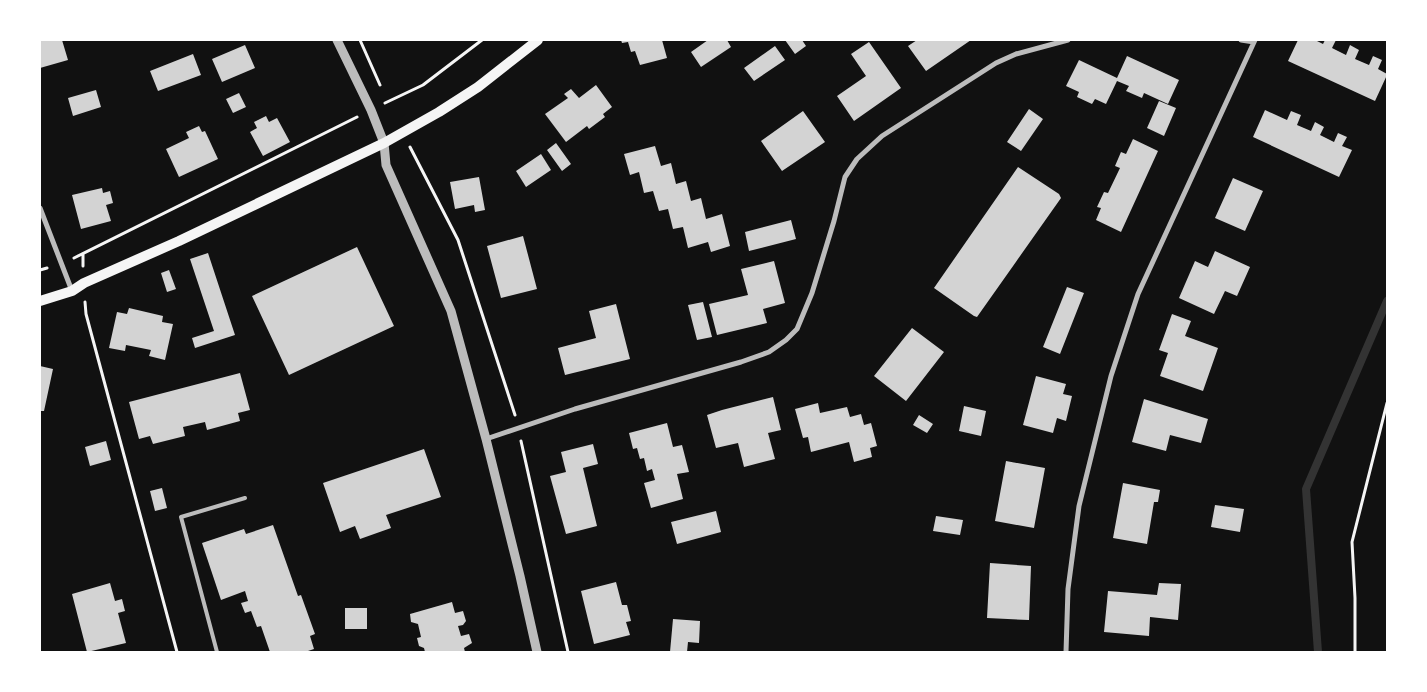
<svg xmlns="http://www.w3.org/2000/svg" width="1427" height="692" font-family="Quicksand,sans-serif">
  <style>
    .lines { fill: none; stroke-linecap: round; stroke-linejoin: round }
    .stream { stroke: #333; stroke-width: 8 }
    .building { fill: #d3d3d3 }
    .path { stroke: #f5f5f5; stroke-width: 3 }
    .service { stroke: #bcbcbc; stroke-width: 4 }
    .minor { stroke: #bcbcbc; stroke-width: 5 }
    .tertiary { stroke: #bcbcbc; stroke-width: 9 }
    .secondary { stroke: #f5f5f5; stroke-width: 10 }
  </style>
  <rect width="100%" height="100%" fill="#111"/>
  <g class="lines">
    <path class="stream" d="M1318 652 1306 489 1387 301"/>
  </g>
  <path class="building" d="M40 40H62L68 60 40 68Z
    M621 40H662L667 58 640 65 635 51 631 52 628 42 622 43Z
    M708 40H727L731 47 701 67 691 52Z
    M785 40H802L806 46 795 54Z
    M917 40H971L926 71 908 46Z
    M1298 40H1315L1323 44 1325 40H1336L1332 48 1346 55 1350 45 1359 50 1355 59 1369 65 1373 56 1382 60 1378 69 1387 74V75L1375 101 1288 61Z
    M869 42 901 88 854 121 837 96 866 76 851 54Z
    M245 45 255 68 222 82 212 59Z
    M775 46 785 60 754 81 744 68Z
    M193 54 201 75 158 91 150 71Z
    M1127 56 1179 80 1168 104 1144 93 1142 98 1126 91 1129 86 1117 81 1106 104 1095 99 1092 104 1077 97 1079 92 1066 86 1079 60 1117 78Z
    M596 85 612 107 603 114 605 117 589 129 587 126 566 142 545 114 568 98 564 94 571 89 579 98Z
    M96 90 101 107 73 116 68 98Z
    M239 93 246 107 233 113 226 99Z
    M1159 101 1176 108 1164 136 1147 128Z
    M1029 109 1043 119 1021 151 1007 142Z
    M1265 110 1287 120 1291 111 1301 115 1297 125 1311 131 1315 122 1324 127 1320 135 1334 142 1338 133 1347 137 1342 146 1352 150 1339 177 1253 137Z
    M803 111 825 142 782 171 761 141Z
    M266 116 269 122 277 118 290 142 263 156 250 132 257 128 254 122Z
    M199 126 202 132 205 131 218 159 179 177 166 149 189 138 186 132Z
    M1133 139 1158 151 1121 232 1096 220 1101 208 1097 207 1104 192 1108 193 1120 168 1115 166 1121 152 1126 154Z
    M556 143 571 164 562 171 547 150Z
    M655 146 661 166 671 163 676 184 686 181 691 201 701 198 706 219 722 214 730 246 711 252 708 242 688 248 683 227 673 229 668 209 659 211 653 191 644 193 639 172 630 175 624 154Z
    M541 154 551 170 526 187 516 171Z
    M1018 167 1059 194 1061 198 977 317 974 316 934 288Z
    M479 177 485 210 475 212 474 205 455 209 450 182Z
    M1233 178 1263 191 1245 231 1215 218Z
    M102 188 103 193 110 191 113 203 106 205 111 221 81 229 72 195Z
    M791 220 796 239 749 251 745 232Z
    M523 236 537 289 501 298 487 246Z
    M357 247 394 326 289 375 252 296Z
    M1215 251 1250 267 1237 296 1225 291 1214 314 1179 298 1195 261 1208 267Z
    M208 253 235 335 195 348 192 338 214 331 190 259Z
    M774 261 785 303 763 309 767 323 717 335 709 304 748 295 741 269Z
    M169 270 176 289 167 292 161 273Z
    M1067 287 1084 293 1060 354 1043 347Z
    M703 302 712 337 697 340 688 305Z
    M616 304 630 359 565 375 558 348 596 338 589 311Z
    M129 308 163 316 162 322 173 324 165 360 149 356 151 350 126 345 125 351 109 348 117 312 127 314Z
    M1172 314 1191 321 1185 336 1218 348 1203 391 1160 376 1168 353 1159 350Z
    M912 328 944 352 906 401 874 376Z
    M40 366 53 369 44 411H40Z
    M240 373 250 410 238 413 240 421 207 430 205 422 183 427 185 436 153 444 150 436 139 439 129 402Z
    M1036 376 1066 384 1063 394 1072 396 1066 421 1057 418 1053 433 1023 425Z
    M773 397 781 430 768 433 775 459 744 467 738 443 716 448 707 415 722 410Z
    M1144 399 1208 419 1201 443 1170 435 1166 451 1132 442Z
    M818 403 820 413 847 407 850 417 861 414 864 425 871 423 877 446 870 448 872 457 854 462 849 442 811 452 808 437 803 438 795 409Z
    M964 406 986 411 981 436 959 431Z
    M919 415 933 424 927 433 913 425Z
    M667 423 673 447 682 445 689 472 677 474 683 499 651 508 644 483 655 480 652 469 647 471 644 458 640 459 637 448 633 449 629 433Z
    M106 441 111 460 90 466 85 447Z
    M593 444 598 464 583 468 597 526 566 534 550 476 566 472 561 452Z
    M424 449 441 497 386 515 391 528 360 539 355 526 340 532 323 483Z
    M1006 461 1045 468 1034 528 995 521Z
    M1123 483 1160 490 1158 502H1154L1147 544 1113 538Z
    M162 488 167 508 155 511 150 491Z
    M1215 505 1244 509 1240 532 1211 527Z
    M716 511 721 532 677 544 671 522Z
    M936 516 963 520 960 535 933 531Z
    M273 525 298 596 301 595 315 634 310 636 314 649 305 652H270L261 626 257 627 251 611 245 613 241 603 248 601 245 591 221 600 202 543 244 529 246 534Z
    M990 563 1031 566 1029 620 987 618Z
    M616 582 622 605H627L631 621 626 622 630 635 594 644 581 591Z
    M110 583 115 601 122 599 125 611 118 613 126 643 87 652 72 594Z
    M1159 583 1181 584 1178 620 1150 617 1149 636 1104 632 1108 591 1157 595Z
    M452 602 455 613 463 611 466 621 463 625 458 626 461 636 469 634 472 643 464 648 465 652H425L424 648 419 646 417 638 421 637 418 624 411 622 410 614Z
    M345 608H367V629H345Z
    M673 619 700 621 699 643 688 642 687 652H670Z"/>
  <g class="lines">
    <path class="path" d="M360 40 380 85
      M385 103 423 85 482 40
      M410 147 458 240 515 415
      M83 254V266
      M74 258 357 117
      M40 270 47 268
      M85 302 86 314 177 652
      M521 441 568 652
      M1355 652V598L1352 542 1387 403"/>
    <path class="service" d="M217 652 181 517 245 498"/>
    <path class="minor" d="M1241 40 1254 42
      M40 208 72 291
      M486 439 575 409 741 362 769 352 786 340 797 329 812 293 834 221 845 177 857 159 882 136 996 63 1016 54 1068 40
      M1066 652 1068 589 1079 506 1111 376 1138 294 1255 40"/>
    <path class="tertiary" d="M337 40 371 110 384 143 386 165 451 311 486 439 520 576 537 652"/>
    <path class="secondary" d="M40 301 72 291 84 283 179 241 384 143 439 112 478 87 538 40"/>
  </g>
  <rect width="1427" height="692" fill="none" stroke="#ffffff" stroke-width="82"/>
</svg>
